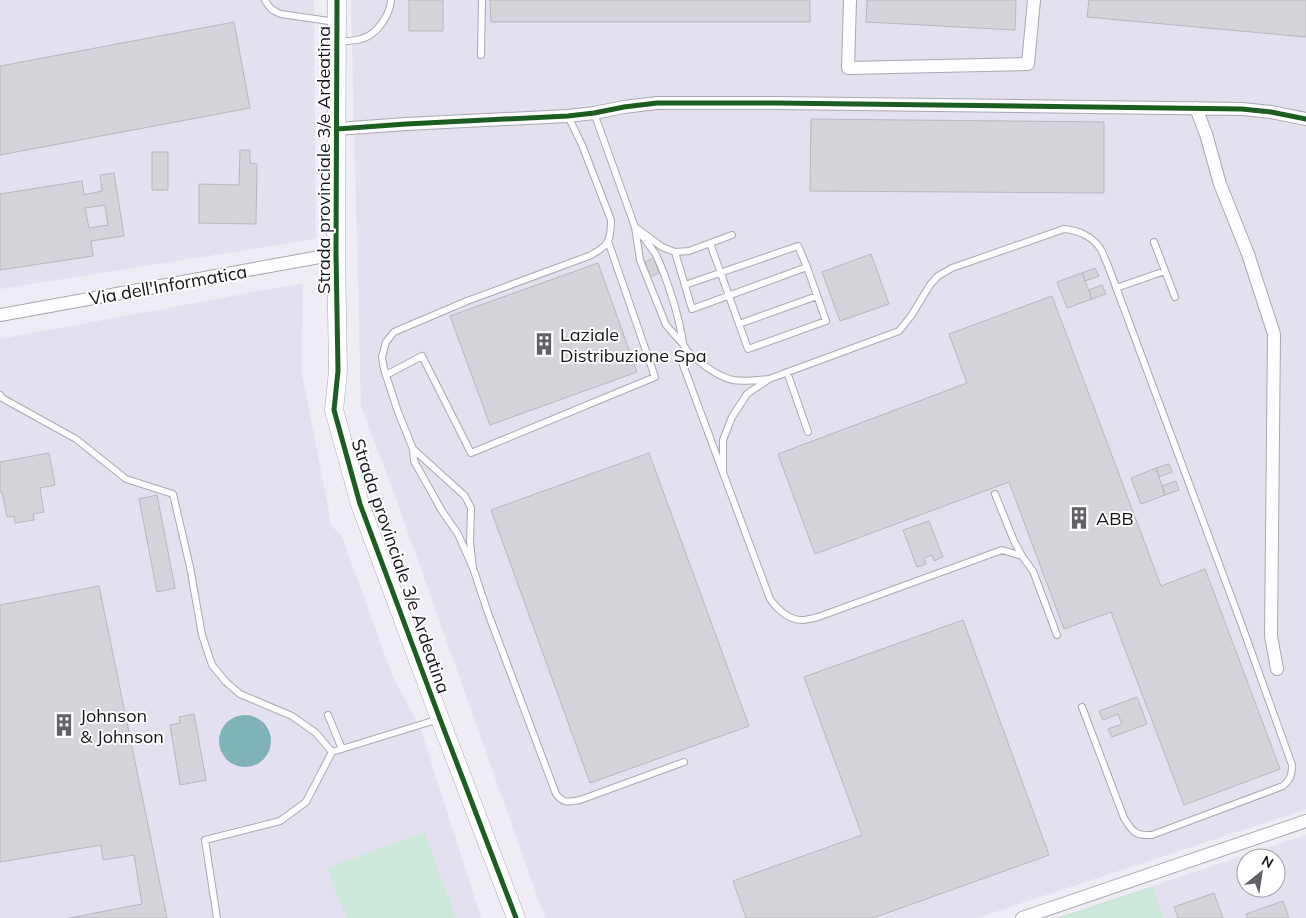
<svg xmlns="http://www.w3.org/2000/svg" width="1306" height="918" font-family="Mulish,sans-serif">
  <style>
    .industrial { fill: #e3e0f0; fill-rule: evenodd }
    .green { fill: #cbe8db }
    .water { fill: #7fb3b8 }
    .building { fill: #d4d4da; stroke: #b8b7bd; fill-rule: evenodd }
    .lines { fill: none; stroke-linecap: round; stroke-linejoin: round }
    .lane-casing { stroke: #aaa8ae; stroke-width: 8 }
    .street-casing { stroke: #aaa8ae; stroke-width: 14 }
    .secondary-casing { stroke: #aaa8ae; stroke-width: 19 }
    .lane { stroke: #fdfcfe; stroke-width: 6 }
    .street { stroke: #fdfcfe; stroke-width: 12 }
    .secondary { stroke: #fdfcfe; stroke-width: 18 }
    .cycleway-casing { stroke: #fff; stroke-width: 8 }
    .cycleway { stroke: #1b5e20; stroke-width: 5 }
    .labels { text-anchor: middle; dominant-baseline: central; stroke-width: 4; stroke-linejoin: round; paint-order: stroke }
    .street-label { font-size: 18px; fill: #16141a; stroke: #fff }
    .poi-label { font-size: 18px; fill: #16141a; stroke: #fff; text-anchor: start }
  </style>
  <rect width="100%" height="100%" fill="#efecf5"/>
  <path class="industrial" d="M0 0H314L316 239 0 289Z
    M351 0H1306V809L977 918H545L394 493 361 406Z
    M303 283 301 370 332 527 341 534 393 677 421 730 481 918H0V339Z
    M1306 835V918H1164L1153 886ZM1246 858H1276V888H1246Z"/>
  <path class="green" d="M424 832 456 918H346L327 868Z
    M1153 886 1164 918H1056Z"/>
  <path class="water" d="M219 741a26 26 0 1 1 52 0a26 26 0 1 1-52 0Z"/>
  <path class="building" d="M409 0H443V31H409Z
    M490 0H810V22H491Z
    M867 0H1016L1015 30 866 22Z
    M1089 0H1306V37L1087 17Z
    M234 22 250 108 0 155V66Z
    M811 119 1104 122V193L810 191Z
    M240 150H250V163L257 164 256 224 199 223V184L239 185Z
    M152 152H168V190H152Z
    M114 173 124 236 91 241 93 256 0 270V194L82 181 84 195 102 191 100 175ZM105 205 108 225 89 228 85 208Z
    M871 254 889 304 840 321 822 272Z
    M654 258 659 273 650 277 645 262Z
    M598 263 637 372 490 425 450 316Z
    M1095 268 1099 276 1085 281 1082 273Z
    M1082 273 1092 299 1067 308 1057 282Z
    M1102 285 1106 294 1092 299 1089 290Z
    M1052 296 1161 586 1205 569 1280 769 1184 805 1111 612 1064 629 1009 482 815 554 778 454 967 383 949 334Z
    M49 453 55 485 40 488 44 512 33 514 34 520 15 523 14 516 7 517 2 492H0V462Z
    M649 453 749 726 590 783 491 510Z
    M1169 464 1172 472 1159 477 1156 468Z
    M1156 468 1165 495 1141 504 1131 478Z
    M1176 481 1179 490 1165 495 1162 486Z
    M157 495 175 588 157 592 139 499Z
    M929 521 943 557 934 561 932 555 924 558 926 564 917 567 903 530Z
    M99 586 167 918H69L142 904 134 855 103 860 101 845 0 862V605Z
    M963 620 1049 855 873 918H746L733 881 862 835 804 677Z
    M1137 697 1147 724 1112 737 1108 729 1122 724 1118 714 1103 720 1099 711Z
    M194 714 206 780 180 785 170 725 180 723 179 717Z
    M1214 893 1223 918H1178L1174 907Z
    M1283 901 1289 918H1247L1246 914Z"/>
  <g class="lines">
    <defs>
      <path id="lane" d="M265 0C269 8 273 11 281 14L336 22
        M337 42C345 41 354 41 361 39 377 35 390 15 391 0
        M481 55 482 0
        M594 113 635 227 662 247 675 252 689 251 732 235
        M1154 242 1175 297
        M710 243 748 349 826 321 807 267
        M675 252 692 309 807 267 798 246 685 285
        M1116 288 1165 271
        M739 324 817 296
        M683 344C680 319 667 278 656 255 650 245 642 236 635 227L640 260 666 325 683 344 687 351 683 365 770 599C778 610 788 620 802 620 807 620 813 618 818 617L1002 550 1022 556 1033 571 1057 635
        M687 351C700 362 715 376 733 380 743 382 758 380 769 379
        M787 372 808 432
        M386 375 422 356 471 453 655 377 608 241
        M0 395 2 398 76 439 126 479 173 494 190 567 202 635 212 665 226 682 240 694 292 716 316 733 332 752 439 719
        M413 449 398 412 384 369 382 357 386 342 394 332 467 301 589 256C608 246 611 242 611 220L582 145 568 116
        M723 473V440L732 417 747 394 769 379 899 331 911 316 930 285 938 276 952 268 1064 229C1077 230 1092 236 1100 248 1103 252 1104 258 1107 263L1241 623 1292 765C1292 775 1290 780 1283 786L1152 835C1135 836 1133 832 1124 818L1082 707
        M995 494 1014 541 1022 556
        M473 568 470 542 471 508 465 496 413 449 414 461 442 511 458 534 473 568 488 613 556 794C564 804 568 802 580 800L684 762
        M328 715 342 749
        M217 918 205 840 280 821 306 802 332 752"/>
      <path id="street" d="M850 0 848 68 1028 64 1034 0
        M1196 108 1206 134 1220 184 1248 254 1274 334 1271 636 1277 669
        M337 129 406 124 568 116 594 113 624 107 657 103H775L1242 109 1271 112 1306 119
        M0 315 336 254
        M1022 918 1306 821"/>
      <path id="secondary" d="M337 0 336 254 338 371 334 410 360 504 440 719 516 918"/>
    </defs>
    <use href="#lane" class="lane-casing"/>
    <use href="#street" class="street-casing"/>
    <use href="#secondary" class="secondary-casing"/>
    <use href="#lane" class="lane"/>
    <use href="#street" class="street"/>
    <use href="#secondary" class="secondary"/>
    <defs>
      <path id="cycleway" d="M337 0 336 254 338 371 334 410 360 504 440 719 516 918
        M337 129 406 124 568 116 594 113 624 107 657 103H775L1242 109 1271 112 1306 119"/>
    </defs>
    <use href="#cycleway" class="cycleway-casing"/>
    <use href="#cycleway" class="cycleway"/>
  </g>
  <defs>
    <symbol id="building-bare" viewBox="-9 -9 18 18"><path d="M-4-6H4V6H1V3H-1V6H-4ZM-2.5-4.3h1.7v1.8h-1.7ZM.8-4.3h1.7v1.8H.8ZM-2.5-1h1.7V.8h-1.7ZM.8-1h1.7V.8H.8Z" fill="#626067" stroke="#fff" stroke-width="2.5" paint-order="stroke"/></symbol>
  </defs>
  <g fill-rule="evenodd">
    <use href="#building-bare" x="528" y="328" width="32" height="32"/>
    <use href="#building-bare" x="1063" y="502" width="32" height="32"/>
    <use href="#building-bare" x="48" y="709" width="32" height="32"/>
  </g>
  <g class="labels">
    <g class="street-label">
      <text transform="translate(323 160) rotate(-90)">Strada provinciale 3/e Ardeatina</text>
      <text transform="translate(168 285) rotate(-10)">Via dell'Informatica</text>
      <text transform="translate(401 566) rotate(71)">Strada provinciale 3/e Ardeatina</text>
    </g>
    <g class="poi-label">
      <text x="560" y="334">Laziale<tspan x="560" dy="21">Distribuzione Spa</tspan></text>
      <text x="1096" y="518">ABB</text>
      <text x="80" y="715">Johnson<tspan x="80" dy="21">&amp; Johnson</tspan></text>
    </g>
  </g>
  <g transform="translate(1261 873) rotate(30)"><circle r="24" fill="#ffffff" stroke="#a2a1a3"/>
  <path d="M0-4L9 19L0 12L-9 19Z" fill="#626067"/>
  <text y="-8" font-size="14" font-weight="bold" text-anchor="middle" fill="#16141a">N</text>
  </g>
</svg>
